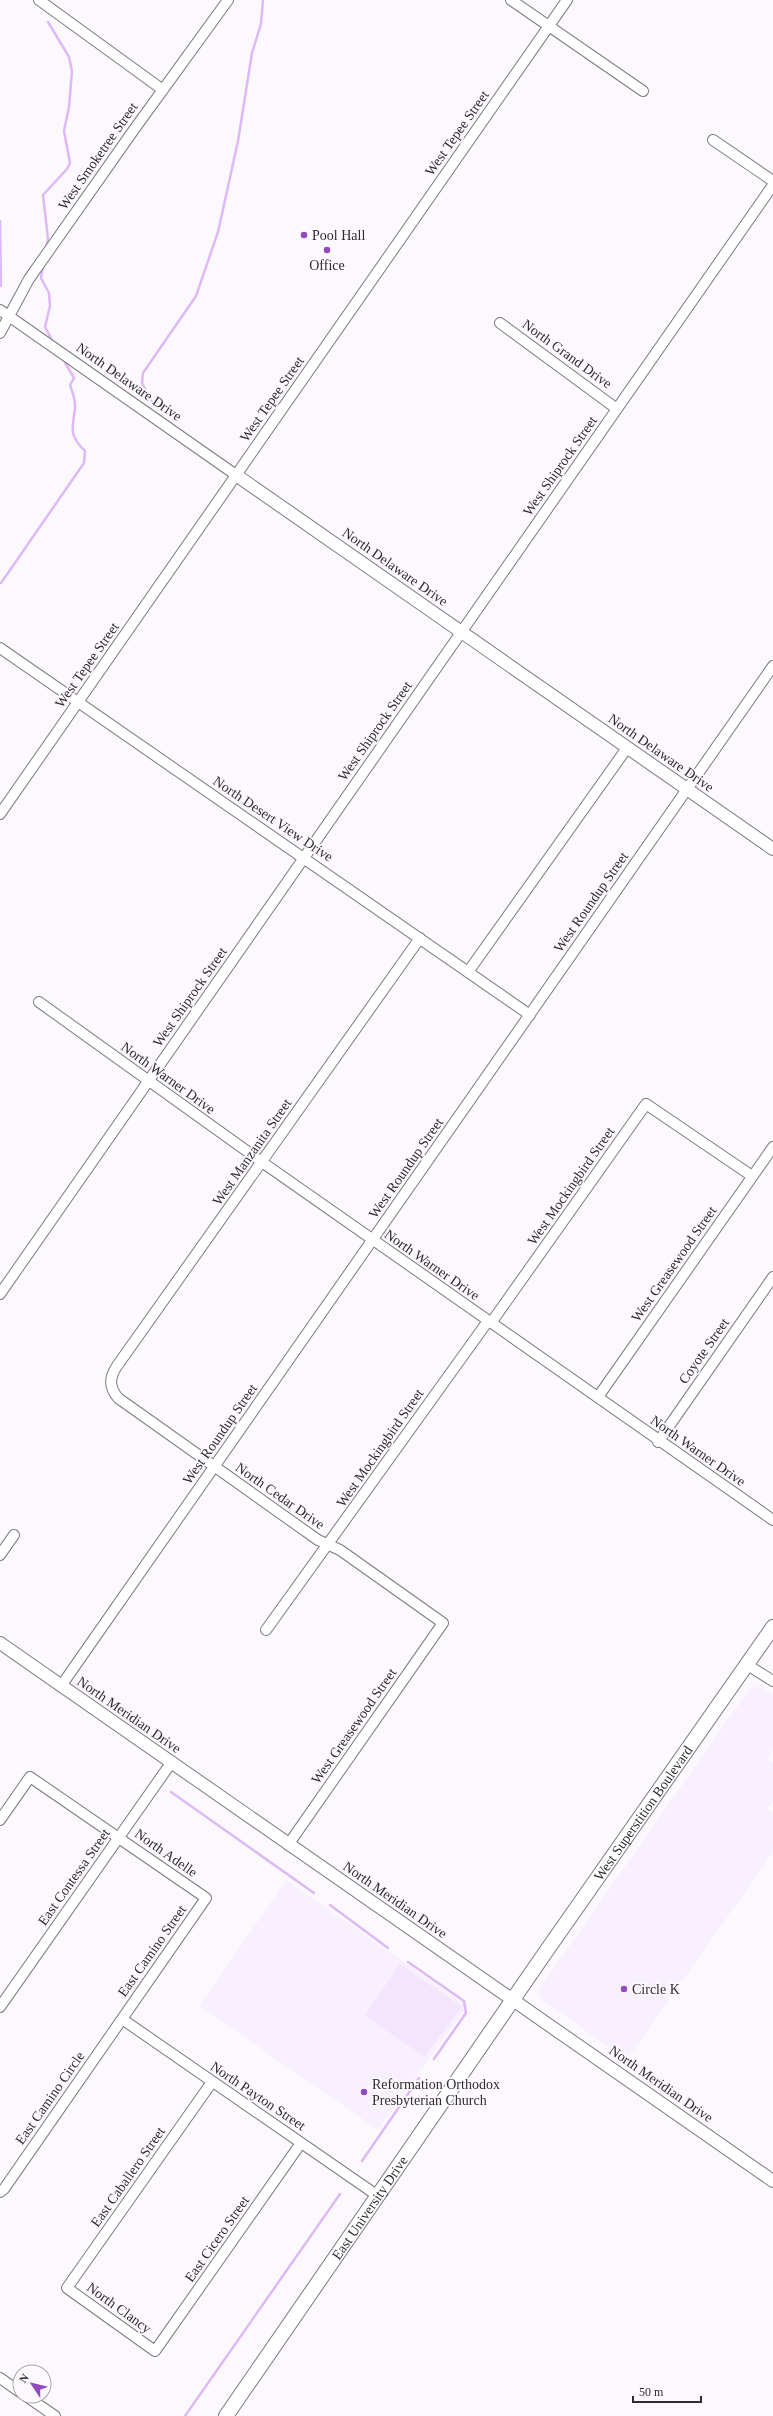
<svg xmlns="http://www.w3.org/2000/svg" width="773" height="2416" font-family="'Times New Roman',serif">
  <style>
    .built { fill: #f8f0ff }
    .green { fill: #f3e5fc }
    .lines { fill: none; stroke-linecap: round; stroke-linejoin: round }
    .stream { stroke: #ddb9f5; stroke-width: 2.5 }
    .minor-casing { stroke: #7f7983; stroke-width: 12 }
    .tertiary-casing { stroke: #7f7983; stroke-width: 14 }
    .secondary-casing { stroke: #7f7983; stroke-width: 16 }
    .minor { stroke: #fff; stroke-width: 10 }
    .tertiary { stroke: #fff; stroke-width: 12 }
    .secondary { stroke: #fff; stroke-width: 14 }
    .poi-dot { fill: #934abc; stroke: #fcf9fe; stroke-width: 1.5 }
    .labels { text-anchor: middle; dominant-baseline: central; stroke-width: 3.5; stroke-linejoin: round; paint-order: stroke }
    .street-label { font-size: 14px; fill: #2e2b30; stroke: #fcf9fe }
    .poi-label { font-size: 14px; fill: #2e2b30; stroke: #fcf9fe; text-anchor: start }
  </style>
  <rect width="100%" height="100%" fill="#fcf9fe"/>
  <path class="built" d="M760 1686 773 1694V1750L768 1758 773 1762V1801L767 1809 773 1813V1852L627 2060 545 2002 540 1996V1988L749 1689Z
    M286 1880 467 2006 378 2130 199 2006Z"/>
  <path class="green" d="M400 1964 462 2007 424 2057 365 2015Z"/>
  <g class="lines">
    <path class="stream" d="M0 221 1 286
      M46 248 48 239 43 195 67 169 70 163 64 131 69 107 72 71 69 57 48 22
      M43 265 41 278 49 293 50 306 45 327 53 342
      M153 404 142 383 143 373 196 296 218 232 238 141 252 53 261 24 263 0
      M1 583 84 463 85 451C69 436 72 429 75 409 76 401 73 393 70 385L74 378 63 359
      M171 1792 314 1893
      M330 1905 388 1948
      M408 1962 464 2001 466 2013 434 2059
      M362 2161 419 2078
      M185 2416 340 2194"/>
    <defs>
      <path id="minor" d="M39 0 163 90
        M511 0 643 91
        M713 140 773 181
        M0 310 236 475
        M500 323 617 409
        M0 333 29 279 133 131 228 0
        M0 648 530 1015
        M0 814 567 0
        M468 972 627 748
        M39 1002 262 1162 773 1520
        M0 1294 773 185
        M491 1323 646 1104 752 1176
        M598 1397 773 1147
        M658 1442 773 1277
        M0 1555 14 1535
        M266 1630 488 1321
        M746 1664 773 1681
        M61 1686 773 666
        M0 1820 30 1777 206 1898 4 2189 0 2192
        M288 1845 443 1623 340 1550 318 1540 118 1398C109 1387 109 1378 117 1366L420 938
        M0 2007 171 1763
        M122 2019 378 2196
        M212 2082 67 2288 155 2351 301 2143
        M0 2378 20 2392
        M26 2396 55 2416"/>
      <path id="tertiary" d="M236 475 773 849
        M0 1643 773 2181"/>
      <g id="secondary">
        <path id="s1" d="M226 2416 545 1953 773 1627"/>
      </g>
    </defs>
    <use href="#minor" class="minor-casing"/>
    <use href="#tertiary" class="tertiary-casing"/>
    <use href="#secondary" class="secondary-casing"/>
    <use href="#minor" class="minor"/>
    <use href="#tertiary" class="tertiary"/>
    <use href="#secondary" class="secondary"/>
  </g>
  <g class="poi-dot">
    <circle cx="304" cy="235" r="4"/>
    <circle cx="327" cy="250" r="4"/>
    <circle cx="624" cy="1989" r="4"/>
    <circle cx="364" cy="2092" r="4"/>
  </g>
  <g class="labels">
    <g class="street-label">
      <text transform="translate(457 133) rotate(-55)">West Tepee Street</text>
      <text transform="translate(98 156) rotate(-55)">West Smoketree Street</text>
      <text transform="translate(567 354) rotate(36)">North Grand Drive</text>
      <text transform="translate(129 382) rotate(35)">North Delaware Drive</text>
      <text transform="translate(272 399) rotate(-55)">West Tepee Street</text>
      <text transform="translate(560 466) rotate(-55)">West Shiprock Street</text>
      <text transform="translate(395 567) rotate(35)">North Delaware Drive</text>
      <text transform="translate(87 665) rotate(-55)">West Tepee Street</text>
      <text transform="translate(375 731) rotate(-55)">West Shiprock Street</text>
      <text transform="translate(661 753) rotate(35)">North Delaware Drive</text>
      <text transform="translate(273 819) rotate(34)">North Desert View Drive</text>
      <text transform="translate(591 902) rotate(-55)">West Roundup Street</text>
      <text transform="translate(190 997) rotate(-55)">West Shiprock Street</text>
      <text transform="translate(168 1078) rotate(36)">North Warner Drive</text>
      <text transform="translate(252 1152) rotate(-55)">West Manzanita Street</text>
      <text transform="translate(406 1168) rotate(-55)">West Roundup Street</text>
      <text transform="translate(571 1186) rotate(-55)">West Mockingbird Street</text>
      <text transform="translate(674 1264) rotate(-55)">West Greasewood Street</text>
      <text transform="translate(432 1265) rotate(35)">North Warner Drive</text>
      <text transform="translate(704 1351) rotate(-55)">Coyote Street</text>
      <text transform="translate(220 1434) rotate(-55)">West Roundup Street</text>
      <text transform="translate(380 1448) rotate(-55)">West Mockingbird Street</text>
      <text transform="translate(698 1451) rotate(35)">North Warner Drive</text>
      <text transform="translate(280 1496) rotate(35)">North Cedar Drive</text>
      <text transform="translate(129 1715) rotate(35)">North Meridian Drive</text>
      <text transform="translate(354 1726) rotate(-55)">West Greasewood Street</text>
      <text stroke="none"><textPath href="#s1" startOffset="733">West Superstition Boulevard</textPath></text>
      <text transform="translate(166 1853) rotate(35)">North Adelle</text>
      <text transform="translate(74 1877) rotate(-55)">East Contessa Street</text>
      <text transform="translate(395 1900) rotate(35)">North Meridian Drive</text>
      <text transform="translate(152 1951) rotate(-55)">East Camino Street</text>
      <text transform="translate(661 2084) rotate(35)">North Meridian Drive</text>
      <text transform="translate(258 2096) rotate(34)">North Payton Street</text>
      <text transform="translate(50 2098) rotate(-55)">East Camino Circle</text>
      <text transform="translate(128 2177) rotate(-55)">East Caballero Street</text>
      <text stroke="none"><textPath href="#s1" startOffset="253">East University Drive</textPath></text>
      <text transform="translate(217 2239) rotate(-55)">East Cicero Street</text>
      <text transform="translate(119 2308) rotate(36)">North Clancy</text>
    </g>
    <g class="poi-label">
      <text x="312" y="235">Pool Hall</text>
      <text x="327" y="265" text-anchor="middle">Office</text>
      <text x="632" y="1989">Circle K</text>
      <text x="372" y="2084">Reformation Orthodox<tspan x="372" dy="16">Presbyterian Church</tspan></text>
    </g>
  </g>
  <g transform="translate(32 2384) rotate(305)"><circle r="19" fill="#fcf9fe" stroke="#aaa7ac"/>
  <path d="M0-3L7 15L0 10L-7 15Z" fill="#934abc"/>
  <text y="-6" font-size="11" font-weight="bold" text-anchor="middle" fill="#2e2b30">N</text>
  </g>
  <path d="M633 2396v6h68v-6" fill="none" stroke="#2e2b30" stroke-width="2"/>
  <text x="639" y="2396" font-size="12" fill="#2e2b30" stroke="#fcf9fe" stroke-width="3" paint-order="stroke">50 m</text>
</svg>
